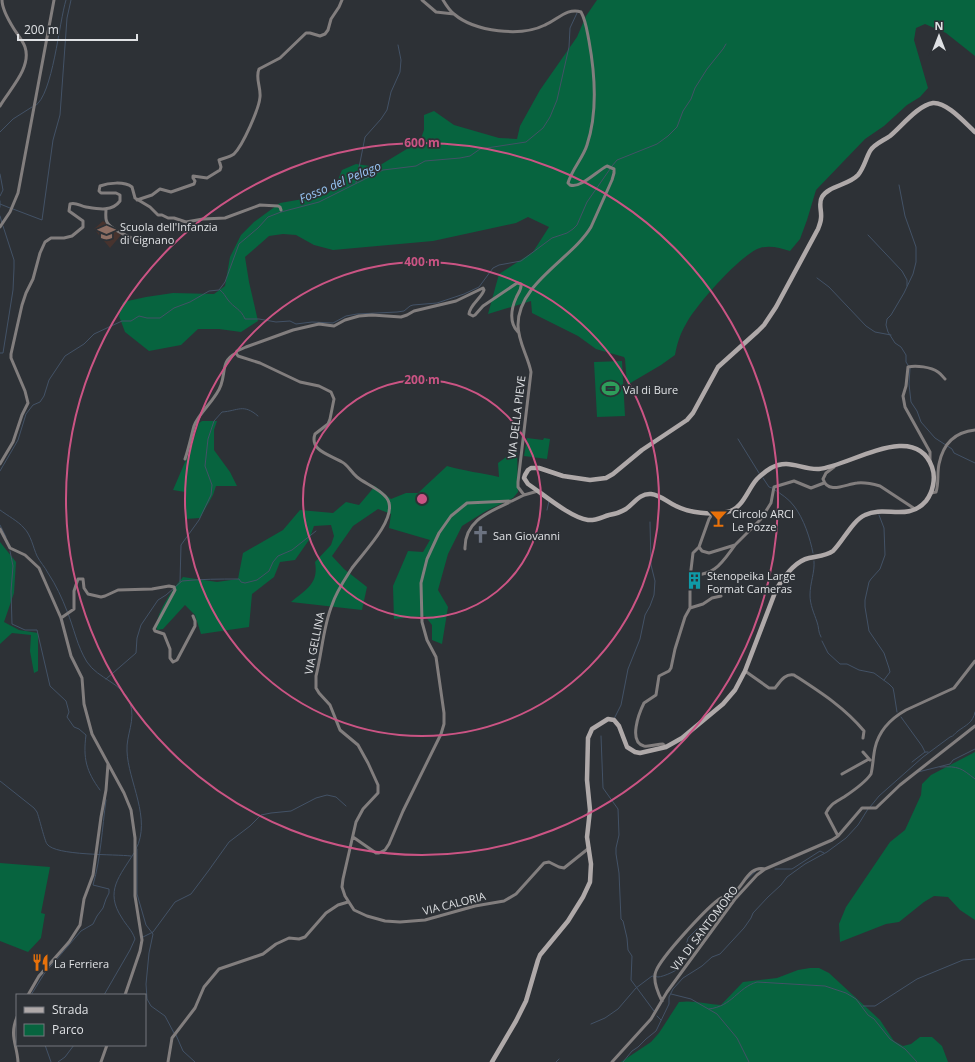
<svg xmlns="http://www.w3.org/2000/svg" width="975" height="1062" font-family="'Open Sans',sans-serif">
  <style>
    .education { fill: #47332e }
    .green { fill: #07643f }
    .lines { fill: none; stroke-linecap: round; stroke-linejoin: round }
    .stream { stroke: #435266; stroke-width: 1 }
    .street { stroke: #827e7e; stroke-width: 3 }
    .secondary { stroke: #afa9a9; stroke-width: 4.5 }
    .ring { fill: none; stroke: #cb5484; stroke-width: 2 }
    .labels { text-anchor: middle; dominant-baseline: central; stroke-width: 3.5; stroke-linejoin: round; paint-order: stroke }
    .poi-label { font-size: 11px; fill: #dfe1e4; stroke: #2d3136; text-anchor: start }
    .street-label { font-size: 11px; fill: #dfe1e4; stroke: #2d3136 }
    .water-label { font-size: 12px; font-style: italic; fill: #96c3f2; stroke: #2d3136 }
    .centre { fill: #cb5484; stroke: #2d3136; stroke-width: 2 }
    .ring-label { font-size: 12px; text-anchor: middle; font-weight: bold; fill: #cb5484; stroke: #2d3136; stroke-width: 3.5; stroke-linejoin: round; paint-order: stroke }
  </style>
  <rect width="100%" height="100%" fill="#2d3136"/>
  <path class="education" d="M103 221 121 235 110 248 94 229Z"/>
  <path class="green" d="M597 0H975V56L946 33 925 24 916 28 914 40 928 88 920 97 907 105 884 126 865 139 816 190 807 220 800 239 790 251C780 248 770 245 760 248 742 253 695 306 686 324 680 334 677 344 675 355L661 365 627 385 625 359 624 357 596 349 578 336 532 313 531 301 488 314 499 274 533 252 549 227 528 217 516 223 433 241 333 250 314 245 296 235 283 234 269 236 245 257 249 282 258 321 241 332 219 329H198L181 345 149 351 125 332 119 316 123 302 146 297 173 293 214 294 225 286 230 257 241 235 254 222 280 203 326 195 335 187 342 170 356 164 377 167 420 141 424 130V115L434 111 454 125 499 138 517 139 520 126 540 90 577 37 586 16Z
    M622 361 625 416 597 417 594 362Z
    M202 421H217L214 430V450L230 472 237 486H216L213 495 200 518 186 519 185 492 173 490 191 448 199 423Z
    M527 438 543 440 544 438 550 439 547 459 524 456Z
    M517 449 518 492 513 498 486 511 462 526 448 554 438 590 448 607 442 644 432 640V625L425 616 394 619 393 586 408 551 423 552 430 540 389 528 391 514 378 509 353 526 332 556 344 569 367 587 362 610 291 602C306 589 319 584 315 562L331 545 334 536 331 525 314 526 309 540 295 560 280 562 274 577 252 594 249 627 201 634 195 615 185 605 163 629 157 630C153 617 174 587 183 577L217 582 238 579 243 553 283 530 300 510 333 513 346 502 359 505 375 486 391 499 406 493H418L447 466C464 471 482 473 499 477L498 463Z
    M0 542 16 562 14 593 4 622 19 630 38 633V671L34 673 30 651 31 635 12 633 0 644Z
    M975 752V920L960 910 948 897 934 896 924 902 899 922 886 924 840 942 839 924 846 907 890 842 905 830 921 795 922 784 931 775Z
    M0 863 50 867 41 913 45 914 41 938 28 952 0 941Z
    M810 968H819L829 973 880 1020 894 1041 903 1046 911 1044 920 1037H932L942 1046 948 1062H621L651 1042 659 1033 679 1002C693 1000 707 1004 721 1005L743 982 777 978 798 970Z"/>
  <g class="lines">
    <path class="stream" d="M35 106C53 95 59 22 66 0
      M0 132 13 119 32 107
      M612 166 617 160 657 144 668 136 677 127 683 111 691 99 695 88 707 69 723 49 726 44
      M0 174 3 190 0 196
      M356 183 365 137 381 119 387 110 391 92 400 72 401 60 398 45
      M899 185 905 216 916 247V262L913 274 904 293 891 315 887 319 886 325 888 332 895 343 901 347 906 355V362L910 368 909 384 911 402 917 411 921 422 935 438 952 449 954 453 975 463
      M0 201V207
      M0 204 10 208
      M13 209 42 220 53 140 60 115 67 18 71 0
      M0 216 2 223
      M868 235 902 271 907 280V286
      M817 278 829 287 866 326 875 332 891 335
      M220 290C224 293 225 296 228 300 234 308 241 309 245 319H259L276 322 290 321 296 324 312 322 333 323 346 316 357 314 397 312 404 311 410 306 413 305 437 303 464 294 479 287 493 268 499 265 521 261 552 238 567 233 573 229 577 225 587 202 610 169
      M0 353H3L13 290 14 268V260L3 226
      M738 439 759 473
      M0 471 18 440 26 414 33 405 40 402 44 396 49 380 65 356 84 344 94 334 122 321H131L139 316 147 318H160L174 308 190 302 209 291 219 290 225 282 239 244 258 228 268 217 281 212 319 202 383 170 416 166 425 161 460 158 470 156 480 149 526 142 543 128 550 117 557 100 569 47 570 28 577 13
      M763 478 769 487 772 488
      M775 490C781 494 789 499 794 506 804 519 810 538 813 553
      M0 510C8 516 18 521 24 528 31 535 33 547 37 556 40 562 45 567 48 573 56 585 62 598 67 611 74 628 77 646 87 662 98 679 123 683 130 703 136 720 126 735 127 751 128 781 152 819 136 849
      M547 510 549 501
      M879 515 884 528 885 555 880 569 871 579 869 582 865 600V607L869 631 884 653 889 668 890 672 884 680
      M0 525 6 537
      M10 551 13 566 11 591 12 624 25 630H37L50 686 66 701 69 712 67 717 74 727 79 729 86 735C83 758 86 771 100 790
      M814 561C815 572 810 583 810 595 810 605 814 613 817 622 819 627 818 632 821 637
      M180 582 181 545 199 520 211 495 212 485 205 466 208 439 214 421 222 412C238 411 243 403 258 416
      M822 641 828 653 840 664H847L859 670 874 673 889 684 893 688 894 693 897 712
      M106 679 136 653 137 638 141 625 158 600 166 595 182 581C201 579 220 579 239 579L241 582 245 583 257 580 269 571 273 562 278 556 292 550 316 531
      M901 717 922 746 925 752
      M614 719 621 705 628 669 640 639 645 615 650 606 654 595 655 581 651 565 650 522
      M601 736 603 788 618 809 619 835 616 848V854L619 873 621 919 623 921 627 938 628 950 632 956 631 980 654 1011
      M912 762 925 752H928
      M940 767C959 766 961 768 975 779
      M918 772 950 764 953 760 975 749
      M0 781 34 808 37 812C39 817 45 842 47 844 55 856 115 854 131 856
      M870 807 879 796 923 757 950 737C954 736 954 734 958 731 966 725 973 723 975 712
      M137 849V894L146 925 153 934 149 953 146 984 147 999 151 1006 165 1016 174 1033
      M775 869H792L820 851 824 853
      M746 880 757 870
      M726 899 731 895
      M143 937 153 932 175 902 191 894 209 870 229 842 250 826 261 815 271 813 291 811 316 798 327 795 336 797 346 806
      M686 946 688 938 702 924 710 912
      M671 994 691 999 717 1014 737 1038 749 1062
      M31 995 44 974 81 931 93 924 97 916 103 908 106 899 109 893V889L93 885C101 857 102 829 106 800L105 798
      M104 995 130 950 135 939C132 930 126 925 122 918 104 891 120 876 134 853
      M863 1006H875L917 979 963 960 975 959
      M709 1009C733 1006 737 988 757 982L825 986 846 993 856 999 868 1015 874 1019 890 1039 905 1049 917 1062
      M657 1016 661 1020
      M591 1024 605 1018 618 1009 636 988 652 976C654 976 656 977 658 977 663 977 682 969 683 964
      M176 1035 183 1051 195 1062
      M45 1045 51 1062
      M58 1062 65 1057 74 1045
      M556 1062 559 1059
      M623 1062 632 1051 638 1047 646 1039 656 1031 669 1004V997L673 989 683 978 702 966 712 957 720 954 744 928 751 918 753 913 768 897 781 885 787 877 805 864 827 852 846 838 858 825 868 809"/>
    <path class="street" d="M422 0 436 12 454 14
      M443 0C446 5 450 11 454 14 475 32 521 37 545 25 557 20 568 7 581 12 586 21 587 31 589 41 595 74 598 112 587 145 583 158 572 169 568 183L570 185C580 189 597 171 607 166L614 169V173L612 180 591 227C572 259 518 283 518 325 518 342 528 356 531 372L518 482V487L524 495
      M0 106C9 90 32 68 25 47 23 41 17 34 14 29 9 21 2 9 2 0
      M137 200 152 195 160 189 171 192 194 184 195 181 193 178V176L207 178 220 170 221 167 219 160C224 158 230 157 234 154 243 145 259 109 260 97 261 87 255 78 259 69L280 58 306 33H310L320 36 325 34 328 30 331 19 339 7 342 0
      M106 209C106 213 105 219 107 222 109 229 138 241 145 244
      M0 227 10 212 18 193 54 0
      M518 332C509 323 511 309 516 298 518 293 522 289 521 284L517 283 483 306 475 315 473 316 469 314C470 304 481 299 484 290L483 288 456 301 414 311 407 315 401 317 372 315 359 316 345 320 334 326 319 324 293 330 246 347 237 351 236 353 238 356 260 363 300 382 319 386 331 392 334 399 330 419 328 424 315 434C309 451 331 455 342 462 348 465 351 472 357 477 365 484 387 492 389 503 394 522 363 553 352 568 345 579 336 592 332 605 323 627 322 653 316 676V688L319 693 330 705 340 730 358 745 368 763 378 785V793L363 809 356 822 343 879 342 887 345 896 354 910 367 916 385 921 400 922 425 920 475 906 504 901 516 894 544 863 549 862 559 867 564 868 589 848
      M185 459C189 447 191 437 194 426 199 412 216 400 221 385 226 371 221 361 236 353
      M930 462V452L905 407 903 396 906 386 908 367C916 365 931 367 938 372 941 374 943 377 945 379
      M0 464 13 442 22 415 28 403 25 391 11 358V354L22 305 26 293 33 279 40 253 45 242 51 238H64L72 236 83 227V221L69 211 70 204C76 202 80 206 86 207 98 209 112 212 120 201V195L116 193H101L99 191 100 186C108 183 124 181 132 187L135 198 150 207 158 215H162L168 218H174L186 222 203 219 225 218 260 205 278 206 280 207 281 210
      M834 467 826 473 823 479C828 495 846 484 857 483 865 482 873 484 880 486L915 509
      M931 493 936 492C939 483 937 473 939 464 943 444 955 432 975 430
      M713 513 709 519 699 547 702 551 709 553 735 545 761 519 771 503 774 487 794 481 811 488 824 483
      M0 529 10 548 25 555 39 568 61 618 71 656 82 678 84 704 92 734 124 793 131 810 135 838V896L142 940 140 951 125 995
      M465 549C464 521 489 512 510 502
      M690 574C714 578 723 561 735 545
      M690 608 703 604 712 598 721 596
      M61 618 74 609V591L78 579H83L84 588 88 594 101 597 105 596 118 590 152 589 169 586 174 587 175 590 154 629 155 631 164 634 170 649V658L173 662 177 660 195 626V621L193 616
      M745 671 769 688H775C780 682 785 673 794 675 820 692 844 707 864 731L863 738
      M666 747 663 744C657 744 650 747 644 746 628 742 639 713 644 703L656 695 659 676 669 671 671 668 675 649 685 617 690 608V578L693 553 699 547
      M863 752 870 760
      M842 774 869 759
      M838 836 826 813C830 804 836 802 844 797 853 791 865 783 871 774 873 766 873 757 875 748 879 730 890 719 906 710L954 688 975 661
      M353 837 376 853H379L385 850 389 844 403 811 441 734 444 724V713L436 657 427 640 422 622 421 583 427 559 439 533 451 516 467 503 512 501 524 495 538 491
      M28 995 39 976 69 942 80 925 84 899 93 875 101 817 106 790 108 764
      M662 1001C658 993 652 980 656 971 662 956 705 910 718 900 723 896 730 895 735 892 744 884 750 865 765 869
      M17 1017C9 1036 17 1044 18 1062
      M101 1062 107 1045
      M168 1062 172 1038 195 1008 204 987 219 969 263 954 276 944 289 938 299 939 305 937 326 913 338 905 348 902
      M612 1062 651 1019 667 992 735 899 757 875 765 869 832 840 838 836 862 808H876L900 785 975 726"/>
    <path class="secondary" d="M492 1062 516 1021 526 1001 538 960 540 955 568 921 583 897 590 882 591 864 587 837 590 810 587 780 588 738 592 729 608 719 614 720 619 726 627 747 635 752 640 753 666 747 682 738 723 704 735 690 745 671 776 590C783 578 795 561 809 558 818 556 826 556 833 551 843 541 853 520 865 515 885 505 908 522 926 501 933 492 936 478 932 467 915 420 850 466 819 469 801 470 789 458 771 468 766 471 761 475 757 479 747 490 743 509 727 512 711 515 690 513 676 506 667 502 661 495 651 494 640 493 634 503 626 509 621 512 615 514 609 515 602 517 595 521 588 520 571 518 543 494 528 484L524 478 525 475 528 470 531 468H539L563 476 590 480 606 478 613 474 642 450 687 420 693 413 718 367 758 331 764 325 776 307 818 229C819 226 821 222 821 218 822 211 818 203 822 197 828 186 849 185 858 175 864 168 866 158 870 151 874 144 883 141 890 136 901 127 918 105 933 103 947 102 965 123 975 132"/>
  </g>
  <g class="ring">
    <circle cx="422" cy="499" r="119"/>
    <circle cx="422" cy="499" r="237"/>
    <circle cx="422" cy="499" r="356"/>
  </g>
  <defs>
    <symbol id="school-bare" viewBox="-9 -9 18 18"><path d="M0-5L7-2L0 1L-7-2ZM-4 1L0 2.5L4 1V4Q0 6-4 4Z" fill="#8d6e63" stroke="#2d3136" stroke-width="2.5" paint-order="stroke"/></symbol>
    <symbol id="stadium-bare" viewBox="-9 -9 18 18"><path d="M0-5a6.5 5 0 1 0 0 10a6.5 5 0 1 0 0-10ZM-3.5-1.8h7v3.6h-7Z" fill="#2e9e5b" stroke="#2d3136" stroke-width="2.5" paint-order="stroke"/></symbol>
    <symbol id="bar-bare" viewBox="-9 -9 18 18"><path d="M-6-5H6L.8 .8V4.5H3.5V6h-7V4.5H-.8V.8Z" fill="#e8710a" stroke="#2d3136" stroke-width="2.5" paint-order="stroke"/></symbol>
    <symbol id="church-bare" viewBox="-9 -9 18 18"><path d="M-1.2-6h2.4v3.5h3.3v2.4h-3.3V6h-2.4V-.1h-3.3v-2.4h3.3Z" fill="#6b7280" stroke="#2d3136" stroke-width="2.5" paint-order="stroke"/></symbol>
    <symbol id="building-bare" viewBox="-9 -9 18 18"><path d="M-4-6H4V6H1V3H-1V6H-4ZM-2.5-4.3h1.7v1.8h-1.7ZM.8-4.3h1.7v1.8H.8ZM-2.5-1h1.7V.8h-1.7ZM.8-1h1.7V.8H.8Z" fill="#0f9aa8" stroke="#2d3136" stroke-width="2.5" paint-order="stroke"/></symbol>
    <symbol id="restaurant-bare" viewBox="-9 -9 18 18"><path d="M-5-6h1v4h1v-4h1v4h1v-4h1v5L-1.5 .5V6h-2V.5L-5-1ZM5-6V6H3V1.5H1.5Q1.5-4 5-6Z" fill="#e8710a" stroke="#2d3136" stroke-width="2.5" paint-order="stroke"/></symbol>
  </defs>
  <g fill-rule="evenodd">
    <use href="#school-bare" x="94" y="220" width="25" height="25"/>
    <use href="#stadium-bare" x="598" y="376" width="25" height="25"/>
    <use href="#bar-bare" x="706" y="506" width="25" height="25"/>
    <use href="#church-bare" x="468" y="522" width="25" height="25"/>
    <use href="#building-bare" x="682" y="568" width="25" height="25"/>
    <use href="#restaurant-bare" x="28" y="950" width="25" height="25"/>
  </g>
  <g class="labels">
    <g class="poi-label">
      <text x="120" y="226">Scuola dell'Infanzia<tspan x="120" dy="13">di Cignano</tspan></text>
      <text x="623" y="389">Val di Bure</text>
      <text x="732" y="513">Circolo ARCI<tspan x="732" dy="13">Le Pozze</tspan></text>
      <text x="493" y="535">San Giovanni</text>
      <text x="707" y="575">Stenopeika Large<tspan x="707" dy="13">Format Cameras</tspan></text>
      <text x="54" y="963">La Ferriera</text>
    </g>
    <g class="street-label">
      <text transform="translate(516 417) rotate(-83)">VIA DELLA PIEVE</text>
      <text transform="translate(314 643) rotate(-79)">VIA GELLINA</text>
      <text transform="translate(454 903) rotate(-14)">VIA CALORIA</text>
      <text transform="translate(704 928) rotate(-53)">VIA DI SANTOMORO</text>
    </g>
    <g class="water-label">
      <text transform="translate(340 182) rotate(-23)">Fosso del Pelago</text>
    </g>
  </g>
  <circle cx="422" cy="499" r="6" class="centre"/>
  <g class="ring-label">
    <text x="422" y="147">600 m</text>
    <text x="422" y="266">400 m</text>
    <text x="422" y="384">200 m</text>
  </g>
  <rect x="16" y="994" width="130" height="52" fill="#2d3136" stroke="#74777c"/>
  <rect x="24" y="1007" width="20" height="6" fill="#afa9a9" stroke="#74777c"/>
  <text x="52" y="1014" font-size="12" fill="#dfe1e4">Strada</text>
  <rect x="24" y="1024" width="20" height="12" fill="#07643f" stroke="#74777c"/>
  <text x="52" y="1034" font-size="12" fill="#dfe1e4">Parco</text>
  <g transform="translate(939 36)" stroke="#2d3136" stroke-width="3" paint-order="stroke">
  <path d="M0-3L7 15L0 10L-7 15Z" fill="#dfe1e4"/>
  <text y="-6" font-size="11" font-weight="bold" text-anchor="middle" fill="#dfe1e4">N</text>
  </g>
  <path d="M18 34v6h119v-6" fill="none" stroke="#dfe1e4" stroke-width="2"/>
  <text x="24" y="34" font-size="12" fill="#dfe1e4" stroke="#2d3136" stroke-width="3" paint-order="stroke">200 m</text>
</svg>
